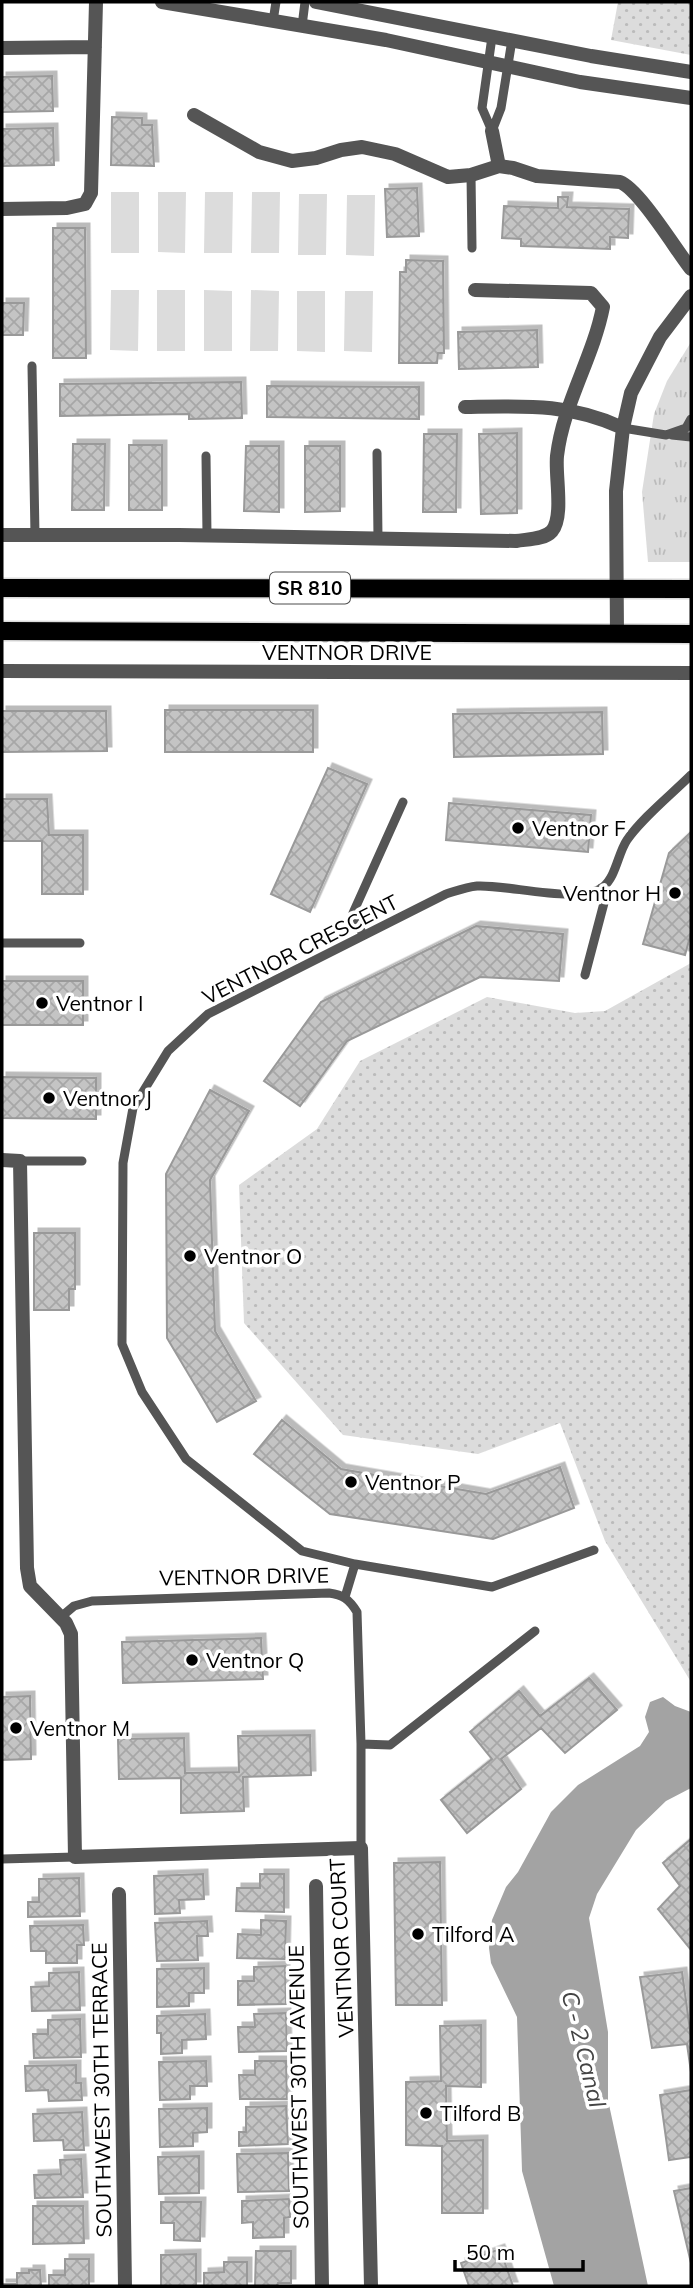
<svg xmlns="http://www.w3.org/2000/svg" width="693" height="2288" font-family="Mulish,sans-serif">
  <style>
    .grass { fill: url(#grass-dots) }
    .park { fill: url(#park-tufts) }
    .pitch { fill: #dcdcdc }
    .water { fill: #a3a3a3 }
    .building { fill: url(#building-cross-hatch); stroke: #999; stroke-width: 2; filter: url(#shadow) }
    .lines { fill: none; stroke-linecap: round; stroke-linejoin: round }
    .primary-casing { stroke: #dbdbdb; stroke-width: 21 }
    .service { stroke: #555; stroke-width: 9 }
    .minor { stroke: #555; stroke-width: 14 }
    .primary { stroke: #000; stroke-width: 18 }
    .poi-dot { fill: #000; stroke: #fff; stroke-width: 2.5 }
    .labels { text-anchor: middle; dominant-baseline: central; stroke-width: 7; stroke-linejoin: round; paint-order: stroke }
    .shield { fill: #fff; stroke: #4c4c4c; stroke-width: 2 }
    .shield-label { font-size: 19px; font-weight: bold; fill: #000 }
    .street-label { font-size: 21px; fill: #000; stroke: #fff }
    .poi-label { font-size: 21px; fill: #000; stroke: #fff; text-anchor: start }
    .water-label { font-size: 23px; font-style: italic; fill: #444; stroke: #fff }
  </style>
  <defs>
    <pattern id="grass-dots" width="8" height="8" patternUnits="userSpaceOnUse" patternTransform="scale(1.75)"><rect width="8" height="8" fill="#dcdcdc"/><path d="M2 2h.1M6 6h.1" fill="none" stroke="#bbb" stroke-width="1.8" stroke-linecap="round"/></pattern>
    <pattern id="park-tufts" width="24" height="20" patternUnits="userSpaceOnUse" patternTransform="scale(1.75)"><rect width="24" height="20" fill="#dcdcdc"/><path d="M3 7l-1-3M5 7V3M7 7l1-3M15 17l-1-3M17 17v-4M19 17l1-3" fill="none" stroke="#bbb"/></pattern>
    <pattern id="building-cross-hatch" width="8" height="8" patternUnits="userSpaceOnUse" patternTransform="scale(1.75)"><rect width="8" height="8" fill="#c4c4c4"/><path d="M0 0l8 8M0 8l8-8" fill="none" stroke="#a7a7a7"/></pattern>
    <filter id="shadow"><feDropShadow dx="4.5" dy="-4.5" stdDeviation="0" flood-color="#0004"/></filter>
  </defs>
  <rect width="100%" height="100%" fill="#fff"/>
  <path class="grass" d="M618 2H691V55L611 40Z
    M691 963V1682L605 1541 560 1423 478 1454 343 1435 244 1323 239 1185 317 1129 360 1061 487 997 575 1013 605 1011Z"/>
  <path class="park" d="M691 342V562H648L642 492 654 414 667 381Z"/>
  <path class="pitch" d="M111 192H139V253H111Z
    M158 192H186L185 253 158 252Z
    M205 192H233L232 253H204Z
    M252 192H280L279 253H251Z
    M299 194H327L326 255H298Z
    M347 195H375L374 256 346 255Z
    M111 290H139L138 351 110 350Z
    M157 290H185V351H157Z
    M204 290 232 291V351H204Z
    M251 290 279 291 278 351H250Z
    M297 291H325V352L297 351Z
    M345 291H373L372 352 344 351Z"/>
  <path class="water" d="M663 1697 675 1706 691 1712V1788L666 1801 636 1830 597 1894 589 1918 608 2032V2100L648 2286H554L522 2171 517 2017 491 1963 489 1948 492 1920 506 1887 518 1872 551 1812 578 1785 640 1746 649 1732 645 1717 650 1702Z"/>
  <path class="building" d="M52 76 53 111 2 112V77Z
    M112 117 142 118V125H152L154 166 111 165Z
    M53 128 54 165 2 166V129Z
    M417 188 419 236 387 237 385 189Z
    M558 197H568L567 207 629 209 628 238 610 237V249L521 246V239L502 238 504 206 558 208Z
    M53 228H85L86 358H53Z
    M406 260 443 261 444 353H438L437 363H399L400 272H406Z
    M2 303H24L23 335H2Z
    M537 330 538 367 459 369 458 332Z
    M241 382 242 418 189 419V414L60 416V384Z
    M267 386 419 387V419L267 417Z
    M517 433V513L481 514 479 434Z
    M424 434H457L456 512H423Z
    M73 444H105L104 510H72Z
    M129 445H162V510H129Z
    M246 446H279V512L244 511Z
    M305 446H340V511L305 512Z
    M165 710H313V752H165Z
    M2 711H106L107 751 2 752Z
    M602 712 603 754 454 757 453 714Z
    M328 768 367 784 310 912 271 894Z
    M2 799H47L49 835H83V894H42V841H2Z
    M449 803 591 815 588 852 446 840Z
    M691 832V933L685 955 643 944 669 853Z
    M476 926 563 934 559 981 480 977 347 1041 300 1106 264 1081 321 1002Z
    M2 981H83V1025H2Z
    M2 1077 96 1078V1119L2 1118Z
    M210 1090 249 1111 210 1180 215 1331 256 1401 217 1422 167 1338 166 1174Z
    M34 1233H75V1289H69V1310H34Z
    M282 1420 341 1469 486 1494 560 1467 574 1508 493 1539 330 1514 254 1454Z
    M261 1638 263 1679 123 1683 122 1642Z
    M589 1678 617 1710 565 1753 541 1728 501 1759 521 1789 467 1833 441 1800 492 1759 470 1732 519 1691 540 1716Z
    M30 1696 31 1759 2 1760V1697Z
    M310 1735 311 1775 243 1777 244 1811 181 1813V1778L119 1779 118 1739 184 1738 185 1773 239 1772 238 1736Z
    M691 1839V1950L658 1909 680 1886 663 1863Z
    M440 1862 442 2005H396L394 1863Z
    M203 1874 204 1899 179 1900 180 1913 155 1914 154 1876Z
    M260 1874H284V1912L236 1911 237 1888H260Z
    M79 1878 80 1916 28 1917V1902H39V1879Z
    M261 1920 286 1921 285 1959 237 1958 238 1934 261 1935Z
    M207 1921 208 1936H197L198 1960 157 1961 155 1923Z
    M83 1925 84 1945H77V1963H46V1951H31L30 1926Z
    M285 1966 286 2004 238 2005V1981H254V1967Z
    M204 1968V1993H189V2006L157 2007V1969Z
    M79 1972 80 2010 32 2011 31 1987 49 1986V1973Z
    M682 1972 691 2037V2072L687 2044 652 2048 640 1977Z
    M286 2013 287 2051 239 2052 238 2027H255L254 2014Z
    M205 2014 206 2039 182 2040V2053L161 2054V2033H157V2016Z
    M80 2019 81 2057 34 2058 33 2034H48V2020Z
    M481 2025V2087L446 2086 447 2141 483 2140V2213H442V2146L406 2145V2082L441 2081 440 2026Z
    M206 2061 207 2086H190V2099L160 2100 159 2062Z
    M255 2061H286L287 2099H240L239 2075H255Z
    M76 2065V2083H81L82 2100 49 2101 48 2090 26 2091 25 2066Z
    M691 2090V2157L669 2160 660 2095Z
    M286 2106 288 2144 239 2146V2132H246V2107Z
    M207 2108V2132L193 2133V2146L160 2147 159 2109Z
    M82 2112 84 2150H64L63 2140 34 2141 33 2114Z
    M288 2153 289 2191 238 2192 237 2154Z
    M199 2156V2193L159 2194 158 2157Z
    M81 2159 83 2197 35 2198 34 2175 61 2174 60 2160Z
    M691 2188V2263L674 2191Z
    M289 2199 290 2217 284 2218V2237L253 2238V2222L242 2223V2201Z
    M161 2202H201L200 2241 174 2240V2223H161Z
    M33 2206H83L84 2243 33 2244Z
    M500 2249 513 2286H469L461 2263Z
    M256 2251H291V2283H278L277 2286H255Z
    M196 2254V2286H161V2255Z
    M65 2259H89V2286H49V2275H65Z
    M224 2262H247V2286H204V2273L224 2272Z
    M29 2270H40L41 2286H2V2284H17V2273H29Z"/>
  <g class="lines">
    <defs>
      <path id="primary" d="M2 588 691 589
        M2 631 691 634"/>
    </defs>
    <use href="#primary" class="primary-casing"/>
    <path class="service" d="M273 21 276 2
      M302 26 305 2
      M492 37 482 108 492 131
      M492 131 501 108 512 40
      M471 175 472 248
      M32 366 35 535
      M623 428 666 435 686 428 691 419
      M672 435 691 437
      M377 453 378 538
      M206 456 207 535
      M363 935 353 913 403 802
      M2 943H80
      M585 975 604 903 601 888
      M20 1161H82
      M355 1564 492 1587 594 1550
      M345 1597 355 1564 302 1551 186 1459 142 1392 122 1344 123 1163 133 1108 168 1051 208 1014 446 894C456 891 466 887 477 886 506 884 582 905 603 887 616 877 618 853 627 840 643 817 671 795 691 775
      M61 1617 74 1606 92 1601 329 1593C343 1595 349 1599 357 1612L361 1744V1848
      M361 1744 390 1745 535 1631
      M2 1859 75 1857"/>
    <path class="minor" d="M162 2 386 40 580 82 691 98
      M316 2 591 56 691 72
      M2 48 95 47
      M194 115 259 152 292 161 316 158 341 150 362 147 395 154 448 177 471 175 499 166 513 168 537 176 620 182C639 189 676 250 691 269
      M492 131 499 166
      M2 209 67 208 85 204 91 193 96 2
      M465 407C524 406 569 403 623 428
      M2 535H179L516 541C527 539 544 540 552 531 564 516 555 476 557 456 563 404 593 358 603 307L591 293 475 290
      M617 633 616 491 623 428 631 393 660 337 691 296
      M2 671 691 673
      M2 1160 20 1161 27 1568 30 1586 66 1623 71 1634 75 1857 361 1848 371 2286
      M316 1886 322 2286
      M119 1894 125 2286"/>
    <use href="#primary" class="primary"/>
  </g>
  <g class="poi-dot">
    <circle cx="518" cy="828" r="7"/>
    <circle cx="675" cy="893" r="7"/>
    <circle cx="42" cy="1003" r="7"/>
    <circle cx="49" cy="1098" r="7"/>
    <circle cx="190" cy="1256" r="7"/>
    <circle cx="351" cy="1482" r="7"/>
    <circle cx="192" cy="1660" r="7"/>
    <circle cx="16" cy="1728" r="7"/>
    <circle cx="418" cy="1934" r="7"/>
    <circle cx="426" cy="2113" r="7"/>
  </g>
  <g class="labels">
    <rect class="shield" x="270" y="572.5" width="80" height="31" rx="5"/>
    <g class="shield-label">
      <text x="310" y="588">SR 810</text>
    </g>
    <g class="street-label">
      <text x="347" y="652">VENTNOR DRIVE</text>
      <text transform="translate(300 949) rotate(-27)">VENTNOR CRESCENT</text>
      <text transform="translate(244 1576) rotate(-1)">VENTNOR DRIVE</text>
      <text transform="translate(341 1948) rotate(-93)">VENTNOR COURT</text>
      <text transform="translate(298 2087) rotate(-91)">SOUTHWEST 30TH AVENUE</text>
      <text transform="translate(101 2090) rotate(-91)">SOUTHWEST 30TH TERRACE</text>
    </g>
    <g class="poi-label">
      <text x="532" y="828">Ventnor F</text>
      <text x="661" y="893" text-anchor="end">Ventnor H</text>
      <text x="56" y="1003">Ventnor I</text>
      <text x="63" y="1098">Ventnor J</text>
      <text x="204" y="1256">Ventnor O</text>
      <text x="365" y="1482">Ventnor P</text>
      <text x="206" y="1660">Ventnor Q</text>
      <text x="30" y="1728">Ventnor M</text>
      <text x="432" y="1934">Tilford A</text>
      <text x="440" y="2113">Tilford B</text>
    </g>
    <g class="water-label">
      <text transform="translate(584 2049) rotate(76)">C - 2 Canal</text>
    </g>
  </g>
  <rect width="693" height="2288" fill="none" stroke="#000000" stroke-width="7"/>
  <path d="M455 2260v10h128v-10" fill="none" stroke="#000000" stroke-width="3.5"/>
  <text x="466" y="2260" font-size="21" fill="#000000" stroke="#ffffff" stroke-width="5" paint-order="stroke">50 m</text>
</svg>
